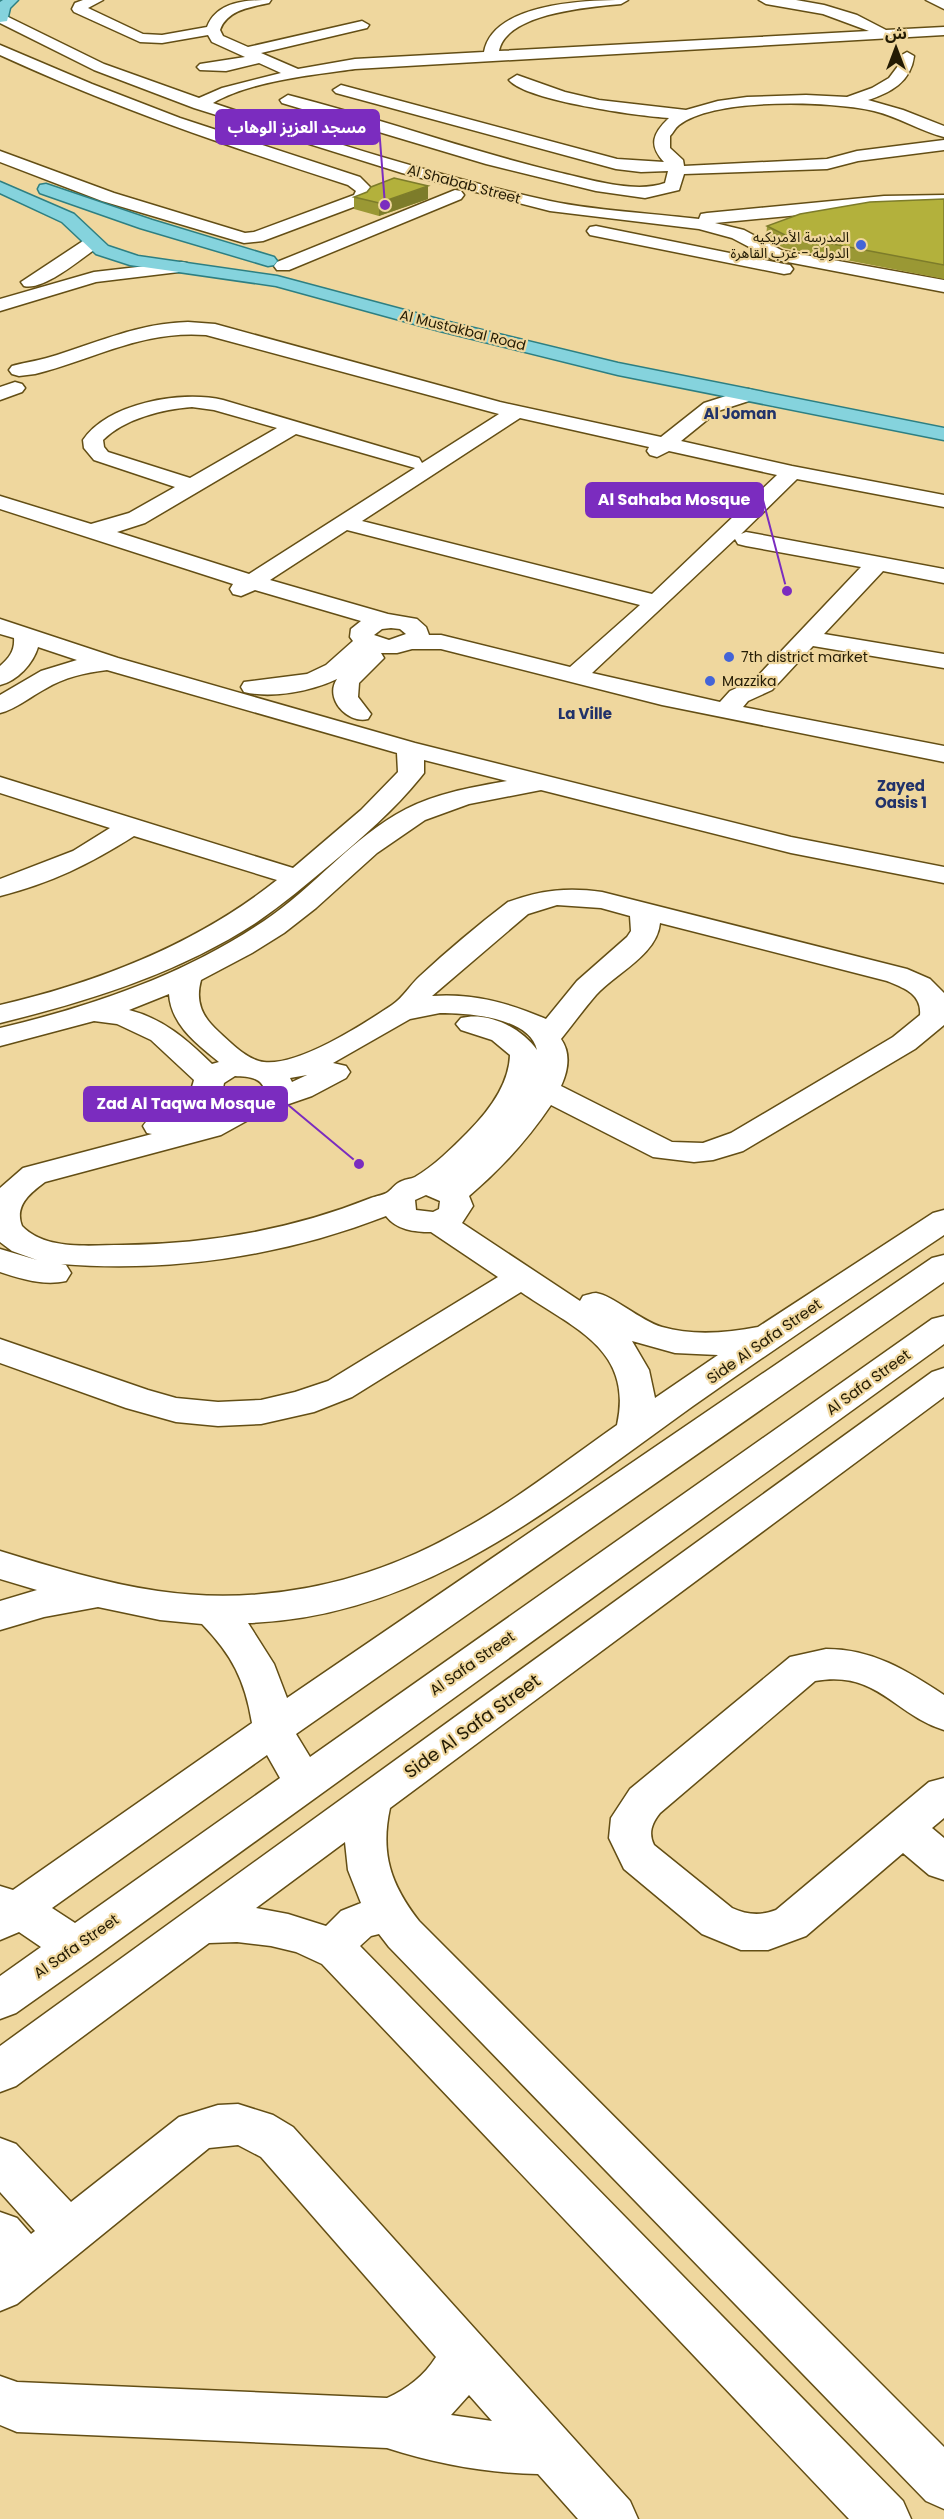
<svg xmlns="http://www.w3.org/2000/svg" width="944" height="2519" font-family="Poppins,'Noto Sans Arabic',sans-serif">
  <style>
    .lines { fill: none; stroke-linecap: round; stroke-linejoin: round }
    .minor-casing { stroke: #634e15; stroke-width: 3 }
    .major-casing { stroke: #2d7f82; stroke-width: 3 }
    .minor { fill: #fff; fill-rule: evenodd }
    .major { fill: #85d3dd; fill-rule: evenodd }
    .wall { fill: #9a9834 }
    .shaded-wall { fill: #7d7c2a }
    .building { fill: #b3b13c; stroke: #7d7c2a; stroke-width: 1.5 }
    .poi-dot { fill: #4464d7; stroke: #efd79e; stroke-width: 2 }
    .labels { text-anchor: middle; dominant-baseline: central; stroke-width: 4.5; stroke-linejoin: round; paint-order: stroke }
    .far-street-label { font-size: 14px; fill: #231b04; stroke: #efd79e }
    .far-poi-label { font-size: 14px; fill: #231b04; stroke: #efd79e; text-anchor: start }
    .far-quarter-label { font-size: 15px; font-weight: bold; fill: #21326a; stroke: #efd79e }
    .street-label { font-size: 15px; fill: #231b04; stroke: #efd79e }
    .near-street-label { font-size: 18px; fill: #231b04; stroke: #efd79e }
    .leader { fill: none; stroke: #7b2cbf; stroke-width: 2 }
    .callout-dot { fill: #7b2cbf; stroke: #efd79e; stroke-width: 2 }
    .callout { fill: #7b2cbf; stroke: #7b2cbf; stroke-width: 2 }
    .callout-label { font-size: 16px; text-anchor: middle; font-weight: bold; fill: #fff }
  </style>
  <rect width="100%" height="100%" fill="#efd79e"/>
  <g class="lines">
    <defs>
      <path id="minor" d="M83 0H103L88 8 143 34 162 35 207 27C217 1 247 0 271 0L269 3C251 7 227 10 220 30L223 36 248 47 362 21 369 25 367 28 261 53 298 69 355 59 484 52C493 2 588 0 628 0L621 4C590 7 506 13 499 51L869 31 823 14 766 4 759 0H796L824 5 857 15 886 30 944 27V35L355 69C312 75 251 81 213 103 324 140 436 176 550 201 598 211 649 213 699 219L701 214 707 213 884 196 944 195V205L884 207 715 223 744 230 783 251 944 280V292L772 259 732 238 699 229 550 211 402 173 194 108 94 70 0 23V13L104 64 199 98 222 88 281 73 259 63 226 71 200 70 197 67 200 64 245 57 212 42 208 35 162 43 140 42 74 12 72 9 75 3Z
        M926 0H944V9Z
        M0 45 92 84 180 118 360 177 373 190 367 202 263 241 244 243 102 201 0 162V151L114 193 245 233 254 232 354 195 356 191 348 185C230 147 113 107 0 55Z
        M907 52 914 56C911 82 890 93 868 100L903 110 944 126V137C920 131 899 117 874 111 832 101 715 97 679 125 675 128 673 133 670 136V148L683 160 684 166 827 159 857 151 944 140V150L858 161 827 169 684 174 679 190 645 198 596 191 486 164 282 103 280 100 288 95C379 118 466 150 557 172 588 179 635 194 665 183L668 171 641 172 616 169 336 93 333 90 341 85 617 159 664 162C648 145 653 133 669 118 639 116 527 101 509 80L517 75 565 92 599 100 686 110 718 101 747 97 806 95 847 97 872 88 889 78 898 66 900 56Z
        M455 190 461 191 464 195 461 199 289 270H277L274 266 277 262Z
        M596 226 784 264 790 265 793 269 790 273 784 274 590 235 587 231 590 227Z
        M92 238 98 239 101 243 98 247C82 258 44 291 24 286L21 282 86 239Z
        M181 262 187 263 190 267 187 271 96 282 0 311V299L94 272Z
        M188 322 215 324 500 402 661 437 704 403 748 389 755 391 758 395 755 399 718 411 681 441 792 466 944 495V507L797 479 741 534 746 532 944 569V583L883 571 824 634 944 654V668L813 646 772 690 748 701 743 707 944 746V762L662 705 441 649H412L397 653H381L384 658 359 683 358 697 371 714 368 719C347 724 324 698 337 679 312 691 272 699 244 692L241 687 244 682 307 674 326 665 353 641 350 637 351 629 361 621 255 590 241 596 233 594 230 589 233 584 0 509V496L91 524 129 513 175 487 94 460 84 448 83 440C108 403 182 390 223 400L419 458 422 463 499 414 206 335C142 330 95 359 35 374L19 376 12 374 9 370 12 366C27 362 42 360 57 355 101 341 141 323 188 322ZM192 407 214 410 277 428 190 478 108 452 104 447 103 440C124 419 163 409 192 407ZM520 418 649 447 647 451 650 455 657 457 669 451 777 475 652 594 362 521ZM296 434 415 468 249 574 117 532 145 523ZM347 530 640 605 570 667 441 635H429L426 627 417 619 388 614 270 580ZM735 539 738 544 746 546 861 567 754 680 730 691 720 702 592 673ZM391 628 400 629 406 634 389 640 374 635 382 629Z
        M15 382 22 384 25 388 22 392 0 400V387Z
        M0 619 118 658 415 743 791 837 944 867V883L791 853 541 790 469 804 425 820 377 853 316 908 284 933 252 953 201 980C195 1002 202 1017 219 1032 231 1043 247 1060 264 1062 299 1066 362 1025 392 1005 403 998 410 985 420 976 448 950 478 925 508 902 540 890 568 887 602 892L907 969 930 979 944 993V1025L915 1049 743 1151 713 1160 694 1162 653 1157 551 1105C528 1139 501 1169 469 1196L473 1206 462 1223 580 1301 583 1296C587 1295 592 1293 596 1293 612 1295 641 1321 662 1327 693 1336 727 1333 758 1327L933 1213 944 1210V1235C860 1291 776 1348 693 1406 557 1503 425 1617 248 1623L274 1664 287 1698 932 1258 944 1255V1282L296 1734 310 1757 932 1319 944 1316V1344L91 1960 16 2013 0 2019V1976L41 1947 19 1932 0 1940V1886L13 1890 252 1723C245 1680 232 1655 202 1624L160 1620 98 1607 44 1617 0 1630V1601L37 1590 0 1579V1551C52 1567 104 1583 158 1591 259 1606 362 1585 451 1536 510 1505 563 1463 617 1425 634 1349 573 1328 521 1292L352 1397 314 1412 261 1424 218 1426 176 1422 126 1408 0 1363V1339L148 1390 176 1398 218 1402 261 1400 295 1392 328 1381 498 1277 431 1232C414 1232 397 1230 386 1216 283 1256 171 1273 61 1264L66 1265 71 1273 66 1281C44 1286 21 1279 0 1272V1249L37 1260 12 1251 0 1242V1188L23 1168 152 1134 147 1133 143 1126C157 1105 184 1121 194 1080L151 1040 117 1024 94 1021 0 1046V1028C93 1006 184 975 264 921 314 888 352 837 406 809 437 793 473 787 507 781L424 760V773L420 778C394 810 363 837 332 863 307 884 283 904 257 922 179 973 89 1001 0 1023V1005C99 982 197 944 277 880L134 836C90 864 51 883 0 896V879L73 851 110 828 0 793V777L293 868 361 810 398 772 397 753 107 670C84 673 65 677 45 689 30 697 16 709 0 713V695L41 671 77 660 38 647C33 664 17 681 0 685V666C9 658 15 651 14 638L0 634ZM557 905 601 908 630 916 631 931 627 937 577 981 546 1019C509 1003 473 993 432 996L528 914ZM660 923 887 981C904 988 922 994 920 1015L893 1037 731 1133 703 1143 672 1142 561 1086C568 1071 571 1053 561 1039 573 1024 584 1009 596 995 616 973 657 955 660 923ZM169 994C171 1025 197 1044 219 1062L212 1064C186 1039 164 1019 129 1010ZM440 1013C467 1013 530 1017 537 1050 521 1028 489 1011 461 1018L456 1024 461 1030 492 1040 510 1055C509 1085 488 1112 467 1133 452 1148 434 1166 415 1177 411 1179 406 1179 402 1181 396 1183 393 1188 388 1192 384 1195 376 1196 371 1198 291 1230 208 1244 122 1245 91 1245 46 1251 22 1226 14 1206 30 1193 45 1182L221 1135 250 1119 268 1115 283 1106 312 1096 346 1078 350 1072 346 1066 333 1063 410 1019ZM307 1075 292 1082 290 1078ZM235 1076C246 1077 259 1076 264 1088 254 1105 235 1103 222 1093L224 1083ZM209 1112 214 1113 195 1122ZM426 1195 440 1201 439 1209 433 1212 416 1210 415 1200ZM632 1341 675 1353 718 1355 655 1398 649 1370ZM267 1755 280 1778 75 1923 52 1908Z
        M944 1368V1397L390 1808C380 1854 391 1885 419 1921L944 2447V2509L926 2501 389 1947 379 1934 371 1936 360 1946 903 2501 911 2519H849L322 1964 296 1952 271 1946 237 1942 209 1943 16 2086 0 2092V2046L932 1372ZM345 1842 348 1870 361 1903 341 1911 326 1926 288 1914 256 1908Z
        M826 1649C873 1649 906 1670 944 1695V1730C893 1714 878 1670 815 1681L660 1813C652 1823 648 1833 654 1845L732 1908C747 1915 761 1916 776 1910L929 1782 944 1778V1818L932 1828 944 1838V1880L929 1875 903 1853 806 1936 768 1950H741L702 1934 624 1869 609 1838 611 1818 630 1789 790 1657Z
        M238 2104 273 2115 293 2127 630 2501 638 2519H578L538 2474C486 2473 437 2464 387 2448L17 2432 0 2425V2376L17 2382 387 2398C407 2389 424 2376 436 2357L261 2157 238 2145 209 2148 17 2304 0 2311V2212L17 2218 31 2234 35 2231 0 2192V2138L16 2144 71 2202 179 2117 218 2105ZM469 2395 492 2421 451 2415Z"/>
      <path id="major" d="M3 0H18L10 8 7 21 0 22V2Z
        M0 182 74 214 108 246 138 256 277 276 453 323 618 363 944 428V440L618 375 440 331 276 286 130 265 96 254 62 222 0 193Z
        M46 184 152 220 274 257 277 261 274 265 268 266 140 228 40 193 38 189 40 185Z"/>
    </defs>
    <use href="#minor" class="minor-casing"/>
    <use href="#major" class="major-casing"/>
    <use href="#minor" class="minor"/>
    <use href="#major" class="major"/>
  </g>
  <path class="wall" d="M354 197 428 199 379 216 354 209Z
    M944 199V279L784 248 766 239 767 226Z"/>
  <path class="shaded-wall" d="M428 186V199L379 216V203Z"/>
  <path class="building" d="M394 178 428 186 379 203 354 197 367 192 371 187Z
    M944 199V265L785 235 767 226 800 214 870 202Z"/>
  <g class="poi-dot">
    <circle cx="861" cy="245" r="6"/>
    <circle cx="729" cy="657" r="6"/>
    <circle cx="710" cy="681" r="6"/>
  </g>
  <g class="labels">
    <g class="far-street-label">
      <text transform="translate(464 184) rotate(15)">Al Shabab Street</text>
      <text transform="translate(463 330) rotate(14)">Al Mustakbal Road</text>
    </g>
    <g class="far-poi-label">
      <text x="849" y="237" text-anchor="end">المدرسة الأمريكيه<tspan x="849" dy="16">الدولية - غرب القاهرة</tspan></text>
      <text x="741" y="657">7th district market</text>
      <text x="722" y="681">Mazzika</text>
    </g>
    <g class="far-quarter-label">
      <text x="740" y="413">Al Joman</text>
      <text x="585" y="713">La Ville</text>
      <text x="901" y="785">Zayed<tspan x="901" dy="17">Oasis 1</tspan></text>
    </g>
    <g class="street-label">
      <text transform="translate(764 1341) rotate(-35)">Side Al Safa Street</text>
      <text transform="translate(868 1382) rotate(-36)">Al Safa Street</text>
      <text transform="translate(472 1663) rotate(-35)">Al Safa Street</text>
      <text transform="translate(76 1946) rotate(-35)">Al Safa Street</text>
    </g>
    <g class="near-street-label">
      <text transform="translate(472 1726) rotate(-36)">Side Al Safa Street</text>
    </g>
  </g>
  <path class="leader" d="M385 205L379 127M787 591L763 500M359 1164L287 1104"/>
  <g class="callout-dot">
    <circle cx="385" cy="205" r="6"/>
    <circle cx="787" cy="591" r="6"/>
    <circle cx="359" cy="1164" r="6"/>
  </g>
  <g class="callout">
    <rect x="216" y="110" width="163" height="34" rx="6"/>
    <rect x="586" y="483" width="177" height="34" rx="6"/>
    <rect x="84" y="1087" width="203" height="34" rx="6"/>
  </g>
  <g class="callout-label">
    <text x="297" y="133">مسجد العزيز الوهاب</text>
    <text x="674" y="505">Al Sahaba Mosque</text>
    <text x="186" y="1109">Zad Al Taqwa Mosque</text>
  </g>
  <g transform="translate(896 48)" stroke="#efd79e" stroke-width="4.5" paint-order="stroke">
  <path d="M0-4.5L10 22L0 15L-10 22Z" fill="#231b04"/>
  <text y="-9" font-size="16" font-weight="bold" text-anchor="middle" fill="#231b04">ش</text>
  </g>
</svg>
